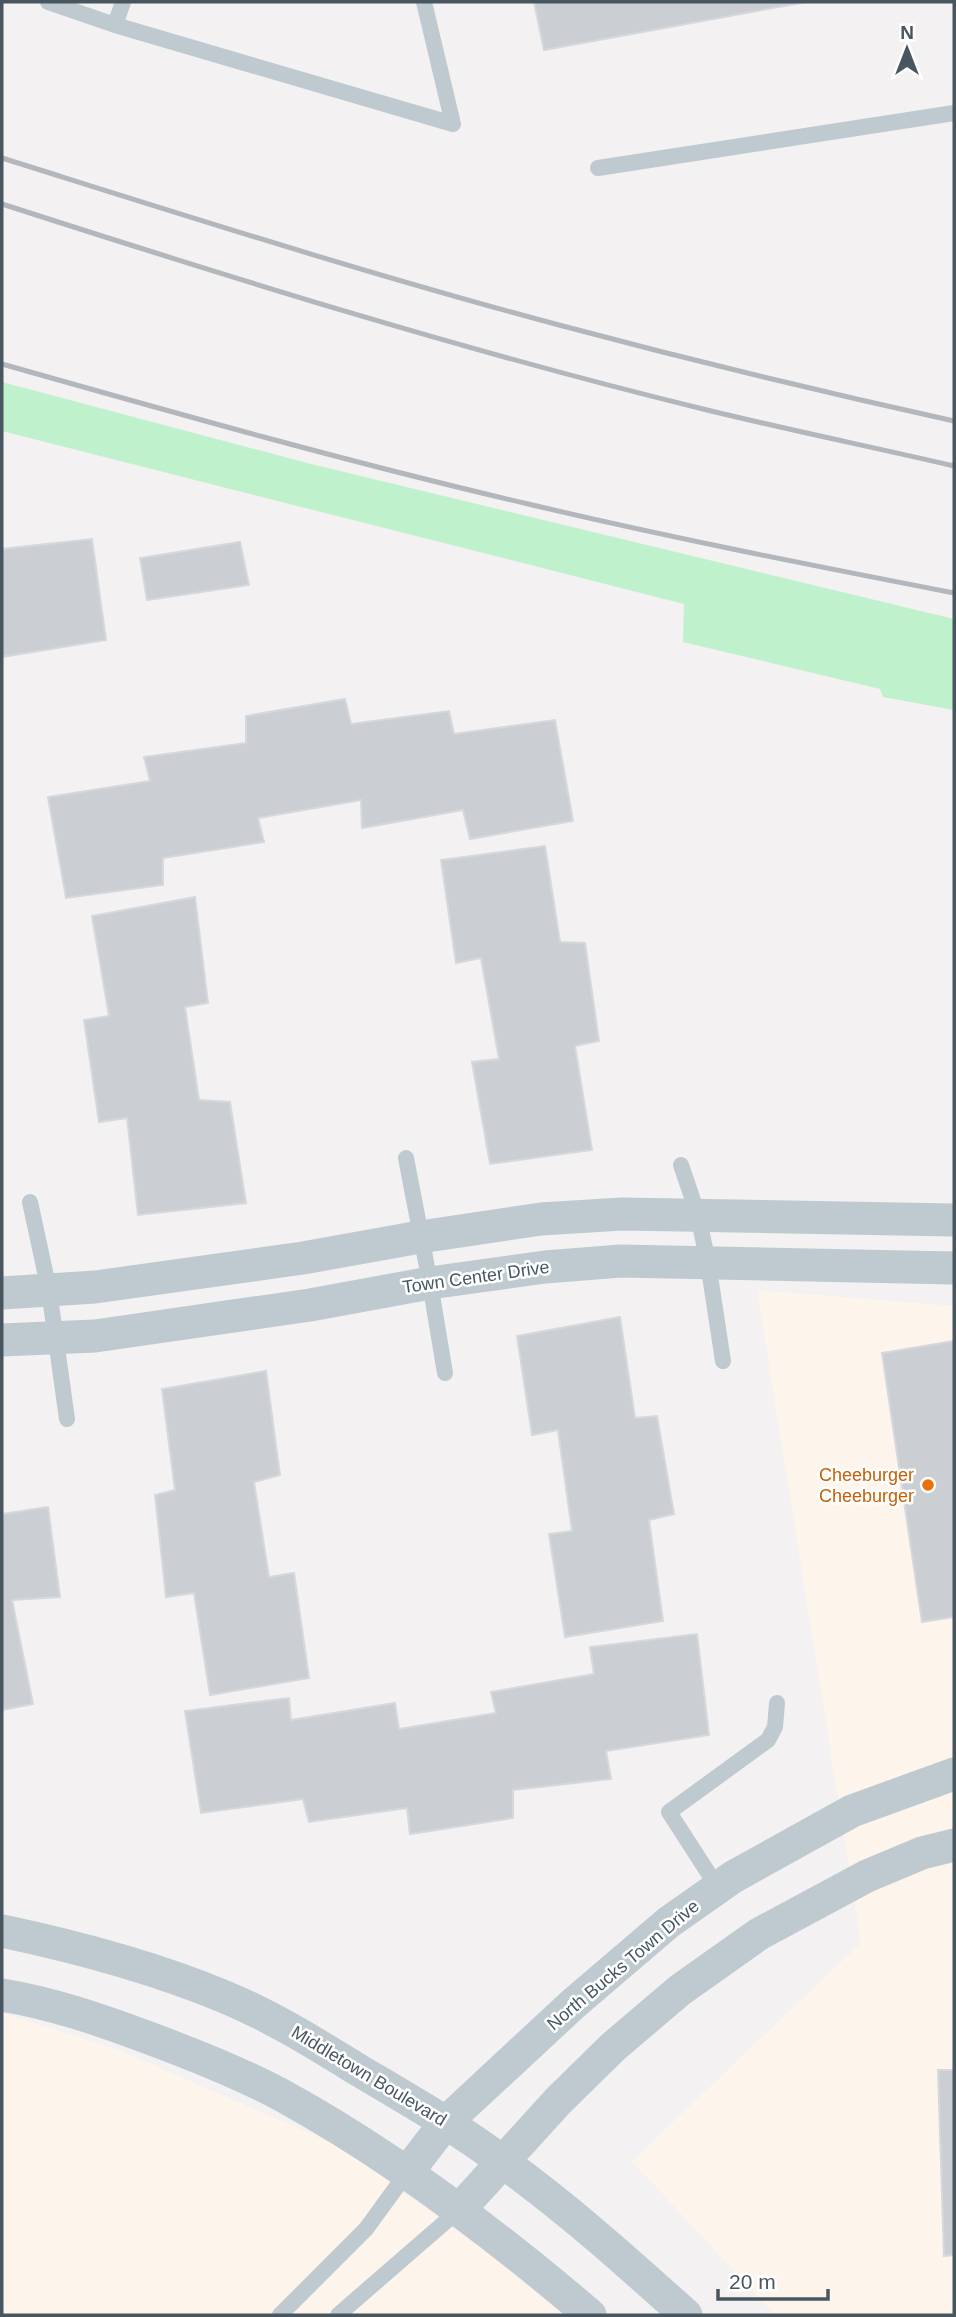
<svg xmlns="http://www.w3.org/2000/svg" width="956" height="2317" font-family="Helvetica,sans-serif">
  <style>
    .commercial { fill: #fdf5eb }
    .green { fill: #bff1cc }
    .building { fill: #cbcfd3; stroke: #d5d8dc; stroke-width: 2 }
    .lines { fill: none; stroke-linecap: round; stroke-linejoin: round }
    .service { stroke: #becad0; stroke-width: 16 }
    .minor { stroke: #becad0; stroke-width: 33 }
    .rail { stroke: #b3b7bb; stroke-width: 5 }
    .food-dot { fill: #e8710a; stroke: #fff; stroke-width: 2.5 }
    .labels { text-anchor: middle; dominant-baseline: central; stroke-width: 5; stroke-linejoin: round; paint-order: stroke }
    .street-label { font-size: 18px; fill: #48575f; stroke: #fff }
    .food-label { font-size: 18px; fill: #c56008; stroke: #fff; text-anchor: end }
  </style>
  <rect width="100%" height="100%" fill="#f3f1f1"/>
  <path class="commercial" d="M757 1290 954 1306V2315H775L632 2161 861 1943Z
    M2 2013 119 2050 343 2148 499 2262 563 2315H2Z"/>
  <path class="green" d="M2 382 311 464 954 619V710L883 697 880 689 683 642 684 604 2 431Z"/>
  <path class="building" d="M534 2H806L544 50Z
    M92 539 106 640 2 657V549Z
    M240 542 249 585 147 600 140 558Z
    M345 699 351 724 449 711 454 734 555 720 573 821 470 839 463 810 362 828 361 800 258 818 264 842 163 858V885L66 898 48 797 150 781 144 757 246 743V716Z
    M545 846 560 942 585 943 599 1041 575 1046 592 1150 490 1164 472 1062 499 1059 481 958 456 963 441 860Z
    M195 897 208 1003 185 1007 199 1100 230 1102 246 1203 138 1215 127 1118 99 1122 84 1020 109 1016 92 916Z
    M620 1317 635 1418 657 1416 674 1514 649 1520 663 1621 565 1637 549 1534 572 1531 558 1430 532 1435 517 1336Z
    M954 1341V1617L922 1622 882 1353Z
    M266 1371 280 1475 254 1482 269 1577 294 1573 309 1678 210 1695 194 1593 166 1597 155 1495 175 1490 162 1389Z
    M48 1507 60 1597 12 1600 33 1704 2 1710V1514Z
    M697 1634 709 1735 606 1751 611 1779 513 1790V1818L410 1834 407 1808 309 1822 303 1799 201 1813 185 1711 289 1698 291 1720 395 1703 399 1729 496 1713 491 1692 594 1674 590 1647Z
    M938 2070H954V2255L944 2256Z"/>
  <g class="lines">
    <path class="service" d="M48 2 115 25 123 2
      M115 25 453 124 424 2
      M598 168 954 113
      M406 1158 430 1283 445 1373
      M681 1165 698 1215 708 1263 723 1361
      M30 1202 49 1290 67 1419
      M718 1888 669 1812 768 1740 775 1727 777 1703
      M280 2315 366 2229 406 2174
      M338 2315 459 2210"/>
    <path class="minor" d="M2 1293 95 1287 303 1258 420 1237 541 1219 622 1214 954 1220
      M2 1340 95 1336 310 1305 430 1283 545 1267 621 1261 954 1268
      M2 1931C78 1947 153 1967 225 1997 273 2017 316 2044 360 2071 409 2100 458 2128 503 2162 568 2209 627 2262 686 2315
      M2 1995C52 2003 101 2020 149 2038 195 2055 241 2073 285 2097 394 2157 495 2234 590 2315
      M406 2174 446 2122 573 2004 669 1922 733 1877 852 1811 954 1774
      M459 2210 558 2101 613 2047 680 1990 759 1934 867 1876 922 1853 954 1845"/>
    <path class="rail" d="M2 158C187 216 371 275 559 325 690 360 822 392 954 421
      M2 204C235 279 469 352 707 410 789 430 872 447 954 466
      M2 364C175 413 348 462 524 503 667 537 810 565 954 593"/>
  </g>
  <circle class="food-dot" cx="928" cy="1485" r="7"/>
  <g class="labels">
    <g class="street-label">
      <text transform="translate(476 1277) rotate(-8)">Town Center Drive</text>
      <text transform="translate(623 1965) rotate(-40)">North Bucks Town Drive</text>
      <text transform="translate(369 2076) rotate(31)">Middletown Boulevard</text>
    </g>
    <g class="food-label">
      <text x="914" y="1475">Cheeburger<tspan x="914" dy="21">Cheeburger</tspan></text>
    </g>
  </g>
  <rect width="956" height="2317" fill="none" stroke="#48575f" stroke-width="7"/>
  <g transform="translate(907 49)" stroke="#ffffff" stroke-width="5" paint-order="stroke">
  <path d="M0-5L12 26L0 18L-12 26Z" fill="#48575f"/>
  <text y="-10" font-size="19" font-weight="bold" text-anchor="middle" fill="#48575f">N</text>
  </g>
  <path d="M718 2289v10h110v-10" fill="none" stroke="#48575f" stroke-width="3.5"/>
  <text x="729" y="2289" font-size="21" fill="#48575f" stroke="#ffffff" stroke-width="5" paint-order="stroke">20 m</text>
</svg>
